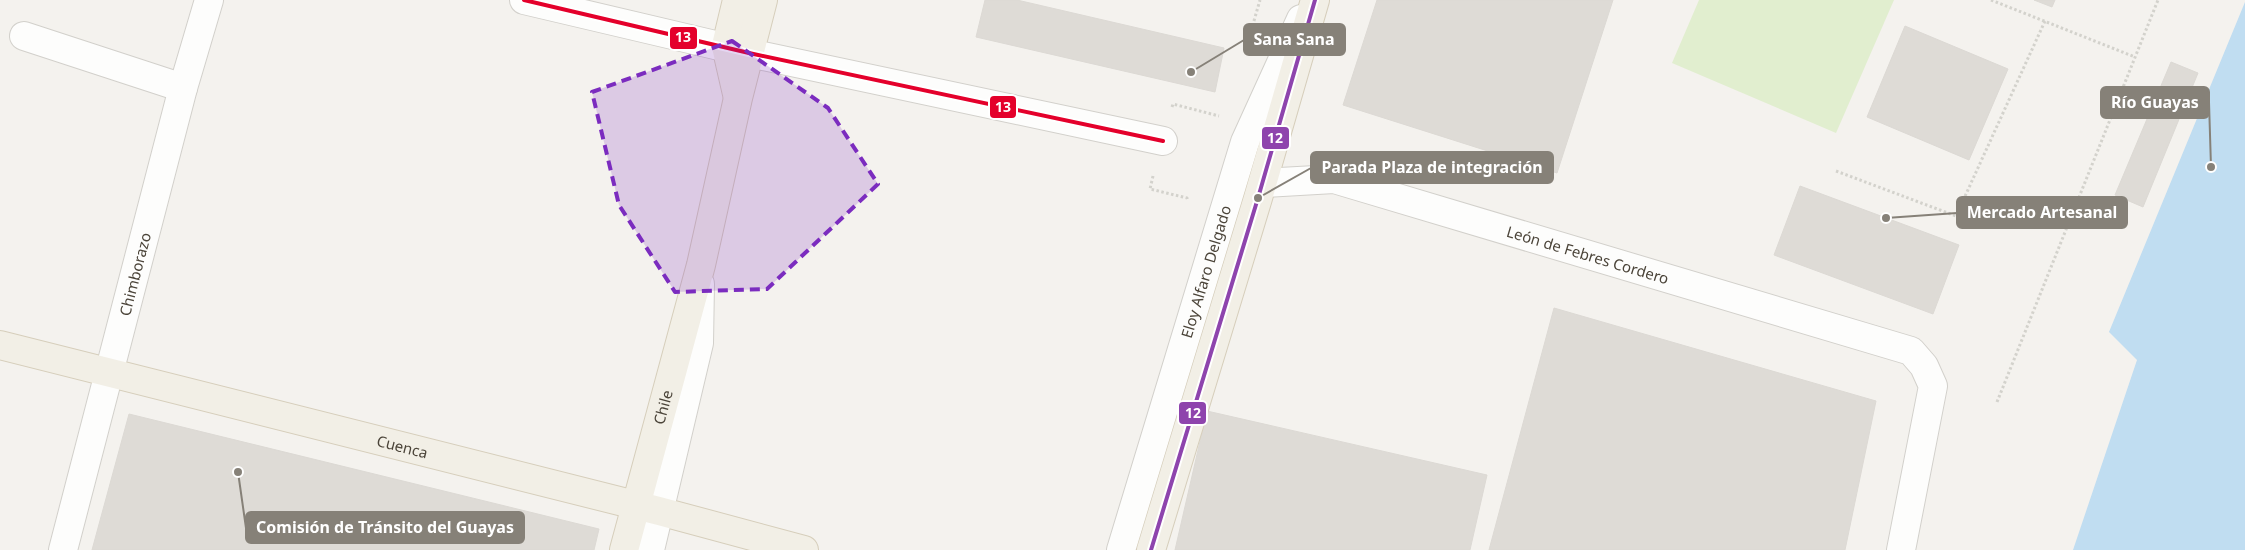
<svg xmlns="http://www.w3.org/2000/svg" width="2245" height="550" font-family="'Noto Sans',sans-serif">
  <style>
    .green { fill: #e1eecf }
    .water { fill: #c0ddf1 }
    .building { fill: #dedbd6; stroke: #dcd9d4 }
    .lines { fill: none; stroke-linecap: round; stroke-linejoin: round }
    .minor-casing { stroke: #d2d0cb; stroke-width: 30 }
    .major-casing { stroke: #d6cebb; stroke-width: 30 }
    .path { stroke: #d3d2cc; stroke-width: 3; stroke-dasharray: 2.5 2.5; stroke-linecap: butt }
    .minor { stroke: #fdfdfc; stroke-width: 28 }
    .major { stroke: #f2efe6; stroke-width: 28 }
    .bus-1-casing { stroke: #fff; stroke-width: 8 }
    .bus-2-casing { stroke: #fff; stroke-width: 8 }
    .bus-1 { stroke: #e4002b; stroke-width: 4 }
    .bus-2 { stroke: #8e44ad; stroke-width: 4 }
    .marked { fill: #7b2cbf; fill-opacity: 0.2; stroke: #7b2cbf; stroke-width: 4; stroke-dasharray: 10 6; stroke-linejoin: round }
    .labels { text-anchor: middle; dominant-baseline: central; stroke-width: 4; stroke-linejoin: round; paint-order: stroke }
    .street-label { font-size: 15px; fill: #4b4439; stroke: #fff }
    .leader { fill: none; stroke: #868178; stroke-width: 2 }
    .callout-dot { fill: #868178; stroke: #fff; stroke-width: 2 }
    .callout { fill: #868178; stroke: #868178; stroke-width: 2 }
    .callout-label { font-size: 16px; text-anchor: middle; font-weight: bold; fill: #fff }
    .line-badge { stroke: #fff; stroke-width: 2 }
    .badge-label { font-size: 14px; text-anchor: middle; font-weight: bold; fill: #fff }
  </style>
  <rect width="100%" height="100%" fill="#f4f2ee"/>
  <path class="green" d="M1699 0H1894L1836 133 1672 63Z"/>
  <path class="water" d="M2245 2V550H2073L2137 360 2109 332Z"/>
  <path class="building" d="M985 0H1017L1224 48 1215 92 976 37Z
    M1377 0H1613L1557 173 1343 105Z
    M2034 0H2055L2052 7Z
    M1905 26 2008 69 1969 160 1867 117Z
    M2171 62 2198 73 2143 207 2115 195Z
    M1800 186 1959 245 1933 314 1774 255Z
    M1554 308 1876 401 1845 550H1489Z
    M1207 411 1487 475 1470 550H1175Z
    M129 414 599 529 594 550H92Z"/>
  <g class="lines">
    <defs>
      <g id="minor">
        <path d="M524 0 749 53 1163 141"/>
        <path d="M24 36 183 88"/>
        <path id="s1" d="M1263 183 1334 179 1911 351 1924 366 1933 386 1901 550"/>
        <path id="s2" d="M63 550 183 88 209 0"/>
        <path d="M650 550 699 343 700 284"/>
        <path id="s3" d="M1121 550 1245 142 1301 19"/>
      </g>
      <g id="major">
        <path d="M737 0 726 46 737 94"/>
        <path id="s4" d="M0 345 659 511 804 550"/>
        <path id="s5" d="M624 550 701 265 738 98 763 0"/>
        <path d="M1151 550 1258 198 1315 0"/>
      </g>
    </defs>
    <use href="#minor" class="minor-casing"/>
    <use href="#major" class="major-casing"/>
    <path class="path" d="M1991 0 2135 57
      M1247 45 1260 0
      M1172 107 1173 104 1219 116
      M1836 171 1956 216 2045 21
      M1153 176 1150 189 1187 198V200
      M1997 402 2158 0"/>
    <use href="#minor" class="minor"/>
    <use href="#major" class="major"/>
    <defs>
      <path id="bus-1" d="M524 0 749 53 1163 141"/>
      <path id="bus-2" d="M1151 550 1258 198 1315 0"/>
    </defs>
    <use href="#bus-1" class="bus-1-casing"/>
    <use href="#bus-2" class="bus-2-casing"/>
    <use href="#bus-1" class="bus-1"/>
    <use href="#bus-2" class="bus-2"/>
  </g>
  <path class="marked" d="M732 41 828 108 878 184 767 289 675 292 619 205 592 92Z"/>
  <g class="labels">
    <g class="street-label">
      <text stroke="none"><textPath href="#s1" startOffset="336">León de Febres Cordero</textPath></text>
      <text stroke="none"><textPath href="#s3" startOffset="291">Eloy Alfaro Delgado</textPath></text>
      <text stroke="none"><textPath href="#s2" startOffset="285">Chimborazo</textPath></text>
      <text stroke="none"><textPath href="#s5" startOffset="148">Chile</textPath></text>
      <text stroke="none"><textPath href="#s4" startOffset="415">Cuenca</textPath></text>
    </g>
  </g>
  <path class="leader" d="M1191 72L1244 40M2211 167L2209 102M1258 198L1311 168M1886 218L1957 213M238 472L246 528"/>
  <g class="callout-dot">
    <circle cx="1191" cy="72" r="5"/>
    <circle cx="2211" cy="167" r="5"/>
    <circle cx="1258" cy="198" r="5"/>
    <circle cx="1886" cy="218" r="5"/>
    <circle cx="238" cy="472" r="5"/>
  </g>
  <g class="callout">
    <rect x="1244" y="24" width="101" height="31" rx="5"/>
    <rect x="2101" y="87" width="108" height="31" rx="5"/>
    <rect x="1311" y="152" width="242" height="31" rx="5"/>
    <rect x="1957" y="197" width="170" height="31" rx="5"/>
    <rect x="246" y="512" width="278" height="31" rx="5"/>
  </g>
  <g class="callout-label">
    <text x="1294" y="45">Sana Sana</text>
    <text x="2155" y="108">Río Guayas</text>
    <text x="1432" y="173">Parada Plaza de integración</text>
    <text x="2042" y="218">Mercado Artesanal</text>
    <text x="385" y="533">Comisión de Tránsito del Guayas</text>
  </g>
  <g class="line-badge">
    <rect x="669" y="26" width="29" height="24" rx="5" fill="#e4002b"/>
    <rect x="989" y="95" width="28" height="24" rx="5" fill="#e4002b"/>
    <rect x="1261" y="126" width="29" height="24" rx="5" fill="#8e44ad"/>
    <rect x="1178" y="401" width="29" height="24" rx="5" fill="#8e44ad"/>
  </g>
  <g class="badge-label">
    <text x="683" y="42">13</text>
    <text x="1003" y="112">13</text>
    <text x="1275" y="143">12</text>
    <text x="1193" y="418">12</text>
  </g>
</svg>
